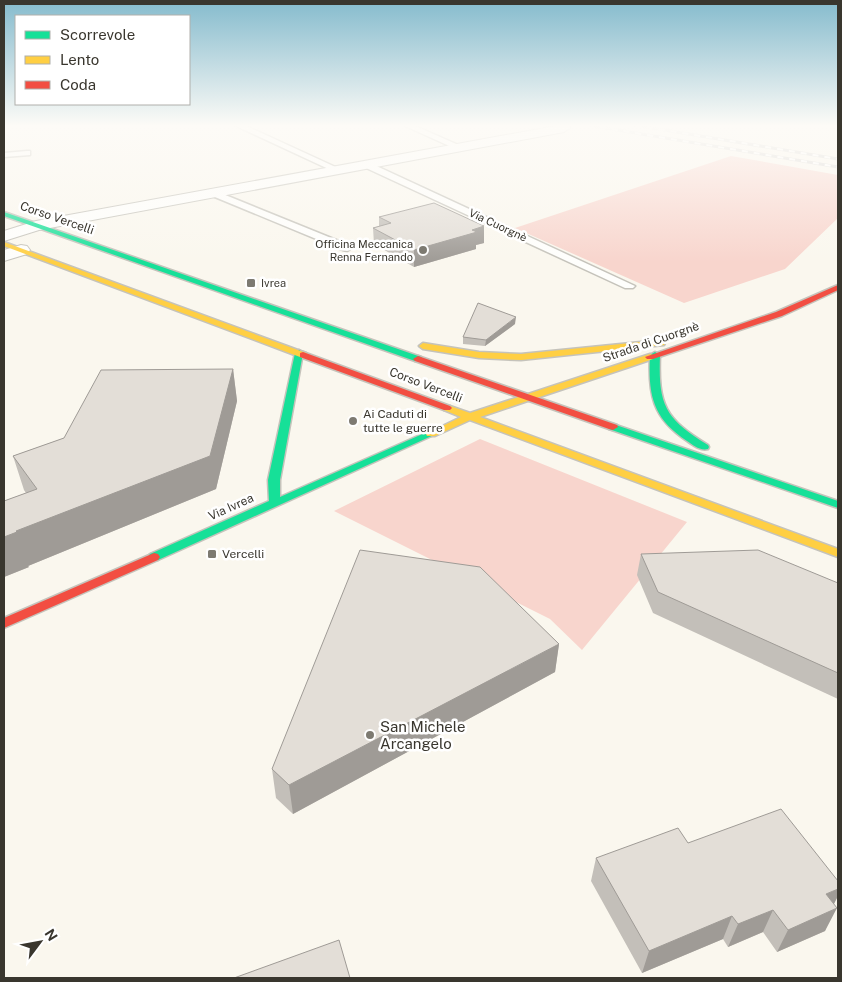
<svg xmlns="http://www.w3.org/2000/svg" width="842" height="982" font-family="'Public Sans',sans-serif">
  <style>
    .green { fill: #f8d5cd }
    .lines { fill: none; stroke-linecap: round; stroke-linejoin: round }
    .lane-casing { stroke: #c5c3bb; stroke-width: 3 }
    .street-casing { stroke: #c5c3bb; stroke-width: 2 }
    .fast-casing { stroke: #c5c3bb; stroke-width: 3 }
    .slow-casing { stroke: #c5c3bb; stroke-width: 3 }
    .jam-casing { stroke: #c5c3bb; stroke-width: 3 }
    .lane { fill: #fefefc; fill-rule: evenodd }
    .street { fill: #fefefc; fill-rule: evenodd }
    .fast { fill: #16e098; fill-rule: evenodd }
    .slow { fill: #ffcf43; fill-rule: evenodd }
    .jam { fill: #f24e42; fill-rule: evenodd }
    .rail-casing { stroke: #d5d4d2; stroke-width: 3 }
    .rail { stroke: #fff; stroke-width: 2; stroke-dasharray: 6; stroke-linecap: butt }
    .wall { fill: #c3bfb9 }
    .shaded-wall { fill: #9f9b96 }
    .building { fill: #e3ded7; stroke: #9f9b96 }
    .poi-dot { fill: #7d7a71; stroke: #fff; stroke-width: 2 }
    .labels { text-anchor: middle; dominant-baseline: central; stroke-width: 5; stroke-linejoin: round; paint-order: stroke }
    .far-street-label { font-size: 11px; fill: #39362e; stroke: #fff }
    .far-poi-label { font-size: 11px; fill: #39362e; stroke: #fff; text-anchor: end }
    .street-label { font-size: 12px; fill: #39362e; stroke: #fff }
    .poi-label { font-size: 12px; fill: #39362e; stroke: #fff; text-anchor: start }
    .near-poi-label { font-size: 15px; fill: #39362e; stroke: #fff; text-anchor: start }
  </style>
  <rect width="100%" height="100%" fill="#faf7ee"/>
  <path class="green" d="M731 156 838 175V218L785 269 684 303 515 228Z
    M480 439 687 522 582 650 550 619 334 511Z"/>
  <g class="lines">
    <defs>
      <path id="lane" d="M234 125H244L342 170 335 172Z
        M403 125H413L463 147 456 149Z
        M27 151H30V155L4 157V153Z
        M364 163H370L635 286 633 288H625L364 167Z
        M213 190 351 246 352 248 347 251 343 250 210 195 208 193Z"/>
      <path id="street" d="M561 125H569L570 128 564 132 39 230 4 241V231L36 221Z
        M21 245 27 246 30 250 27 254 4 261V250Z"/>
      <path id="fast" d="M4 212 421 357 423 359 421 361H415L4 216Z
        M299 350 303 353 280 480V497L427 432H435L436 434 158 560H150L148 557 150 554 269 501 268 480 295 353Z
        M655 352 660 355C658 405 665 419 708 445L709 447 708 449C700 451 693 445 687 441 652 418 648 394 650 355Z
        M613 424 838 501V508L609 429 608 427Z"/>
      <path id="slow" d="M4 242 306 353 308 355 303 358 300 357 4 246Z
        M661 340 665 343 664 345 521 360 479 358 423 349 419 346 423 343 479 352 521 354Z
        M650 354 653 355V359L480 417 838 549V557L470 420 435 436H427L426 434 461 417 444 410 442 408 444 406H450L470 413Z"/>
      <path id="jam" d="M838 285V290L782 316 653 359H647L645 357 776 312Z
        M303 352 450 406 452 408 450 410H444L300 357V353Z
        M418 356 617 425 618 427 613 430 609 429 415 361 413 359Z
        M154 553 158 554 160 557 158 560 4 628V618Z"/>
    </defs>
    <use href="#lane" class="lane-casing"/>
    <use href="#street" class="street-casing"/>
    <use href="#fast" class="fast-casing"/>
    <use href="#slow" class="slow-casing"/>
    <use href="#jam" class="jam-casing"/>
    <use href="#lane" class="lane"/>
    <use href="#street" class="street"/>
    <use href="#fast" class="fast"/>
    <use href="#slow" class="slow"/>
    <use href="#jam" class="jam"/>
    <defs>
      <path id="rail" d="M588 125 838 167
        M635 125 838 159"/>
    </defs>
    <use href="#rail" class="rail-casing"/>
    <use href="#rail" class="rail"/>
  </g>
  <path class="wall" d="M379 217 484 226V243L476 245V249L414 267 374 244 373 228 379 226Z
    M515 324 485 346 463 344V337Z
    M233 369 237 401 216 489 28 566 29 567 4 577V501L26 493 24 490 13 456 64 438Z
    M641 554 838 583V699L653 613 637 575Z
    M559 644 555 672 293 814 276 798 272 769Z
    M688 843 834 904 825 931 777 952 763 932 728 947 723 939 642 973 591 881 596 858Z"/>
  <path class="shaded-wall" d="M484 226V243L476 245V249L414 267V250L472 230Z
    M516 317 515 324 485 346 486 340Z
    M233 369 237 401 216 489 28 566 29 567 4 577V537L16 531Z
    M559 644 555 672 293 814 289 785Z
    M838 889V896L831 910 826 894Z
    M837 908 825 931 777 952 788 930Z
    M773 910 763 932 728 947 738 924Z
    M732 916 723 939 642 973 649 951Z"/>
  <path class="building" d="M434 203 484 226 472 230 477 232 414 250 373 228 391 223 379 217Z
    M478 303 516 317 486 340 463 337Z
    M233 369 210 456 16 531 17 532 4 537V501L37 489 13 456 64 438 101 370Z
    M360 550 480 567 559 644 289 785 272 769Z
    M758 550 838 583V673L658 592 641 554Z
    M781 809 838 881V889L826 894 837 908 788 930 773 910 738 924 732 916 649 951 596 858 678 828 688 843Z
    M339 940 350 978H234Z"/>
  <linearGradient id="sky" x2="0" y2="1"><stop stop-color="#85bbcd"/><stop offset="0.48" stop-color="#fdfbf7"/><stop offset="1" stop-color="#fdfbf7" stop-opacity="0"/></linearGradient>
  <rect width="842" height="262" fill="url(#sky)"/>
  <g class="poi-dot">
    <circle cx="423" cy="250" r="5"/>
    <rect x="246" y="278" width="10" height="10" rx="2.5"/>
    <circle cx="353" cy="421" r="5"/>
    <rect x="207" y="549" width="10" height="10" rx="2.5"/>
    <circle cx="370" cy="735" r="5"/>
  </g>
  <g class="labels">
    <g class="far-street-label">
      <text transform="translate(498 225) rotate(25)">Via Cuorgnè</text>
    </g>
    <g class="far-poi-label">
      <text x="413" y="244">Officina Meccanica<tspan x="413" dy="13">Renna Fernando</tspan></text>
      <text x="261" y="283" text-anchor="start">Ivrea</text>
    </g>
    <g class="street-label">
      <text transform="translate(57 218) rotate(19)">Corso Vercelli</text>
      <text transform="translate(651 342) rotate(-19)">Strada di Cuorgnè</text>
      <text transform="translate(426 385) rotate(21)">Corso Vercelli</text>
      <text transform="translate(231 507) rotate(-24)">Via Ivrea</text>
    </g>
    <g class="poi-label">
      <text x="363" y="414">Ai Caduti di<tspan x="363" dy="14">tutte le guerre</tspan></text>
      <text x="222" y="554">Vercelli</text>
    </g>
    <g class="near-poi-label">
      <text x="380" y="726">San Michele<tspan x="380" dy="17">Arcangelo</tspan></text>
    </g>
  </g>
  <rect width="842" height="982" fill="none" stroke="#39362e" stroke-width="10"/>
  <rect x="15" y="15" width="175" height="90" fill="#ffffff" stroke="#b0afab"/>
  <rect x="25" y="31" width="25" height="8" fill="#16e098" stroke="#b0afab"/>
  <text x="60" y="40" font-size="15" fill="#39362e">Scorrevole</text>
  <rect x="25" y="56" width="25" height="8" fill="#ffcf43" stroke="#b0afab"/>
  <text x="60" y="65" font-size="15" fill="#39362e">Lento</text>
  <rect x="25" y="81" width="25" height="8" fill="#f24e42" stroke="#b0afab"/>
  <text x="60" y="90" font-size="15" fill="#39362e">Coda</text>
  <g transform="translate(40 942) rotate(58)" stroke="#ffffff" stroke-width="4" paint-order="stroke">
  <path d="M0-4L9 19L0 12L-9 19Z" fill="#39362e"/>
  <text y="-8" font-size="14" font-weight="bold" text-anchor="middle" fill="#39362e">N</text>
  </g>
</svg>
